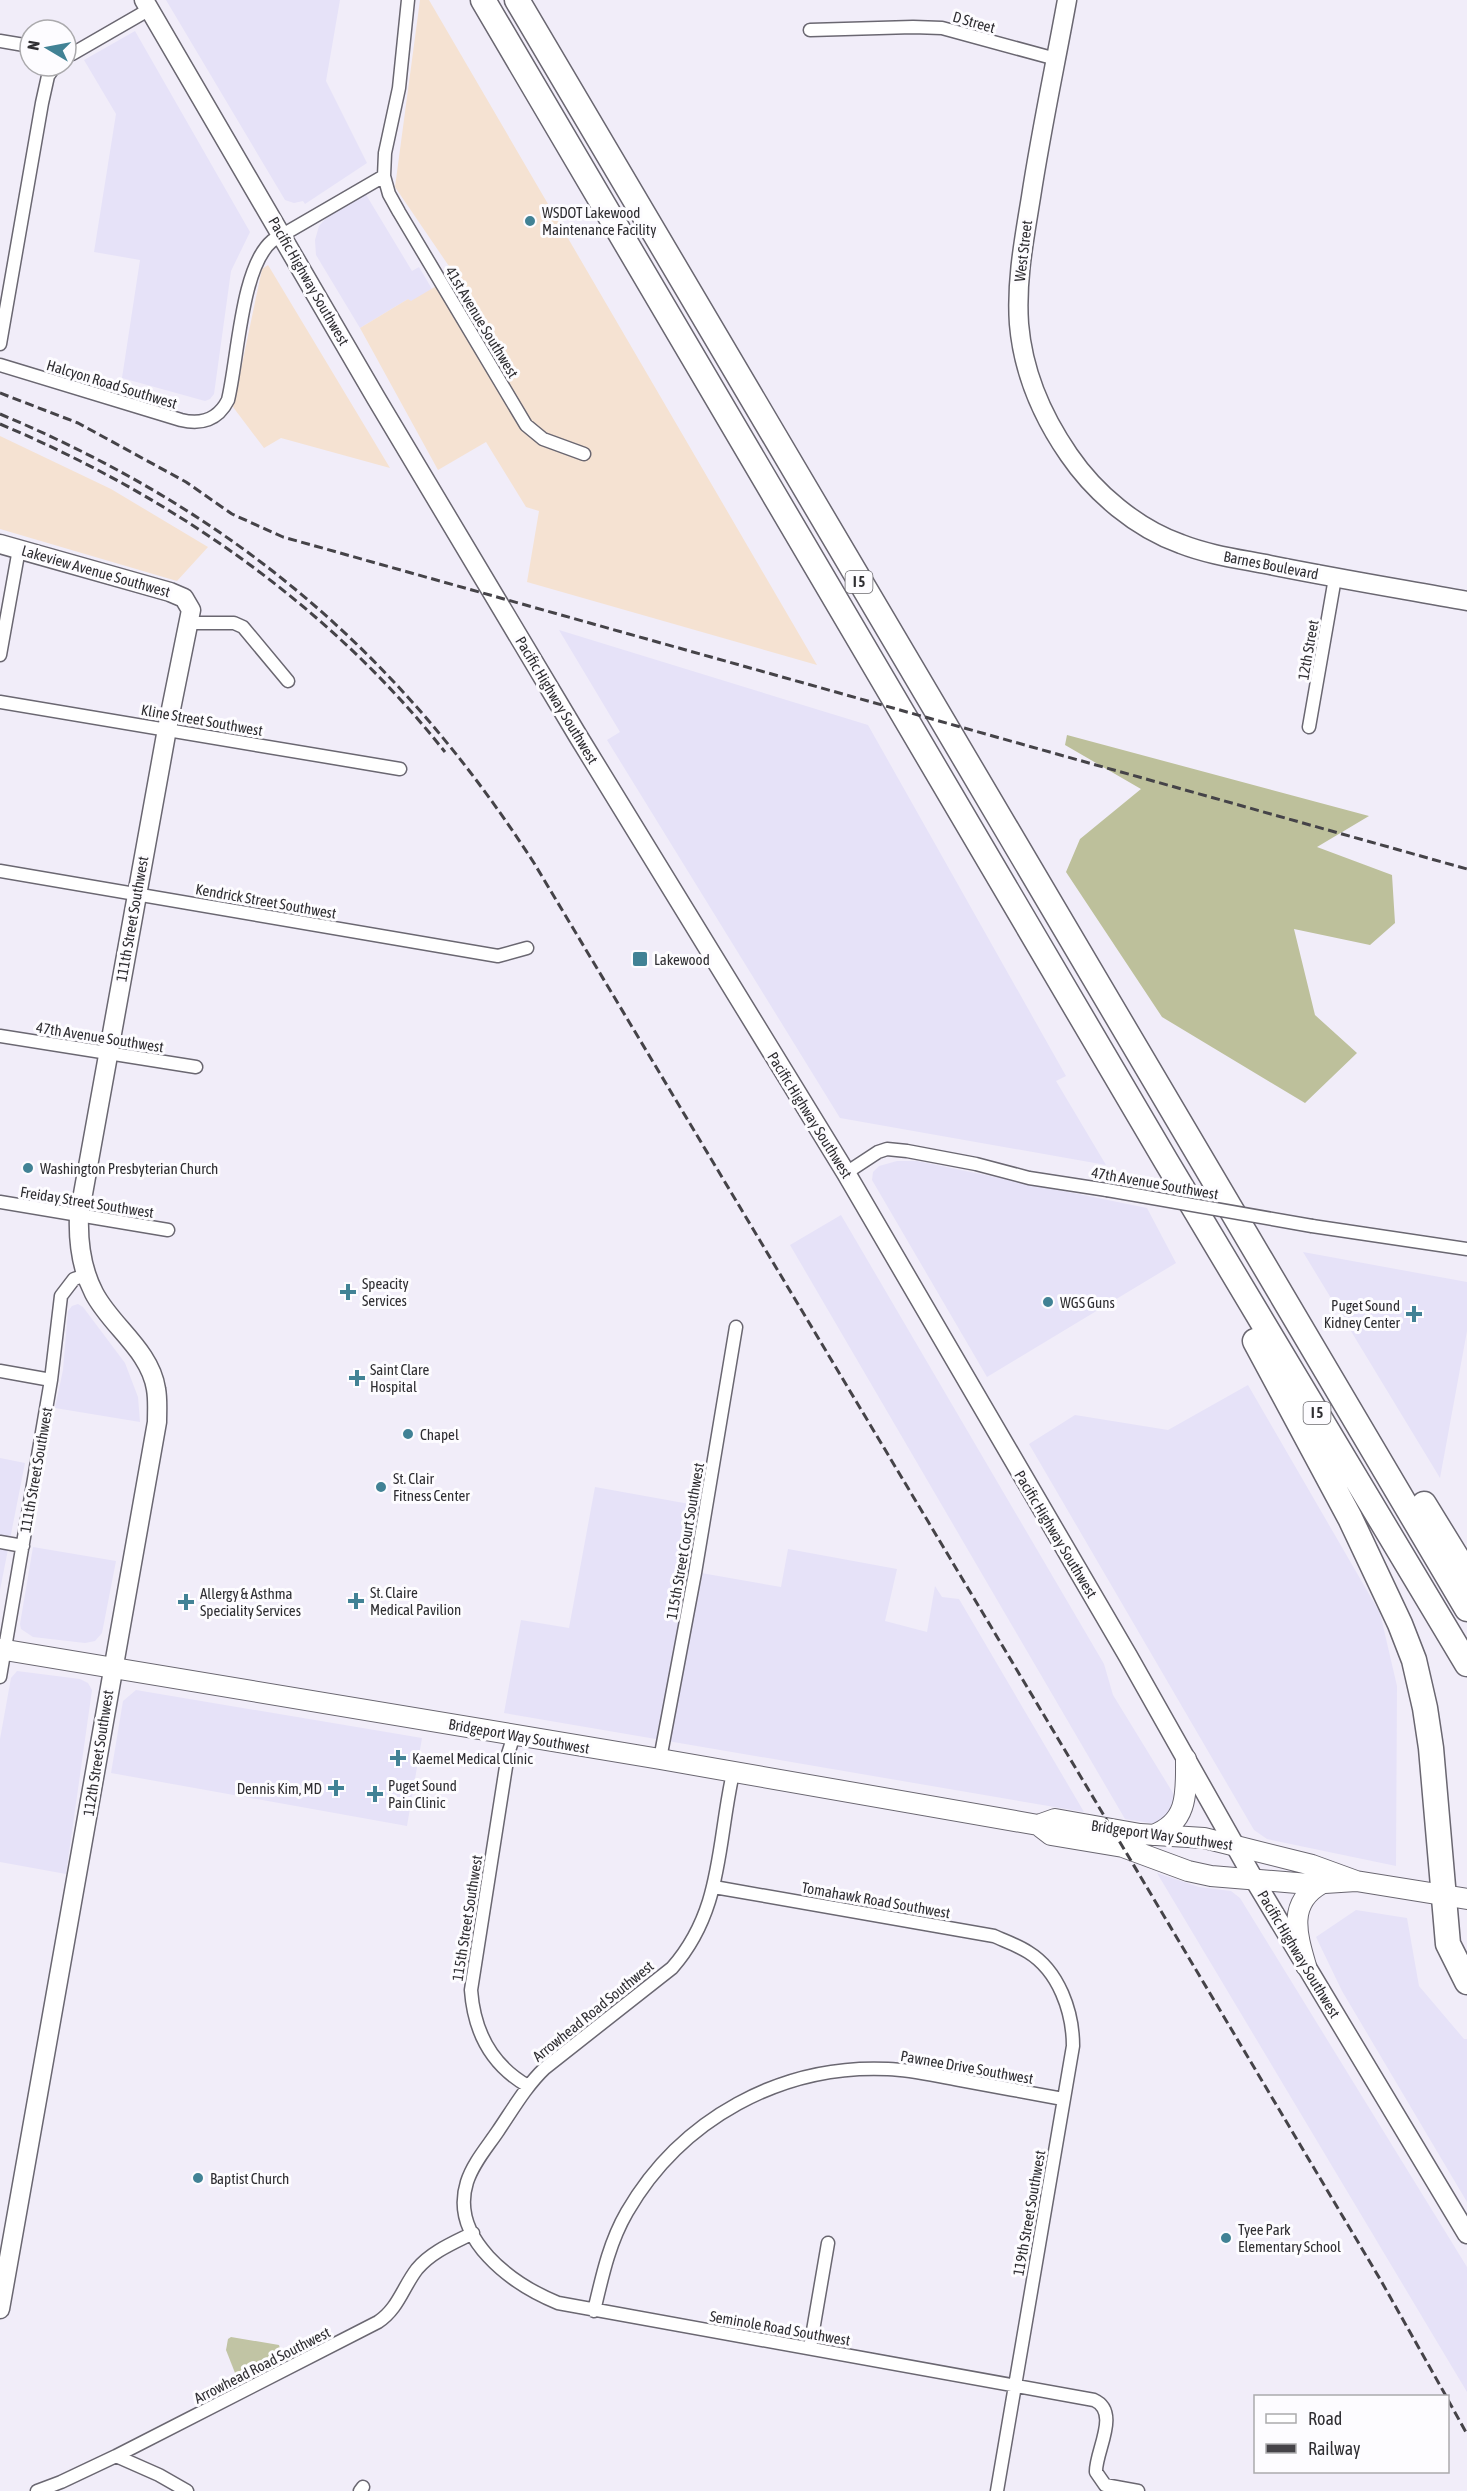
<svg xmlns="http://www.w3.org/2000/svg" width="1467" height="2491" font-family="'Asap Condensed',sans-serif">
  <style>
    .commercial { fill: #e6e2f8 }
    .industrial { fill: #f5e2d2 }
    .green { fill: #c1c4a4 }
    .forest { fill: #bdc09b }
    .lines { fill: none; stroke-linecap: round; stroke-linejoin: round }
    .street-casing { stroke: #6a6771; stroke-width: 15 }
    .secondary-casing { stroke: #6a6771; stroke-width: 21 }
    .primary-casing { stroke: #6a6771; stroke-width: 22 }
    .highway-casing { stroke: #6a6771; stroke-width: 27 }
    .street { stroke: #fff; stroke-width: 12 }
    .secondary { stroke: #fff; stroke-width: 18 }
    .primary { stroke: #fff; stroke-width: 20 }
    .highway { stroke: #fff; stroke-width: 24 }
    .rail { stroke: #454348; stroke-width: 3; stroke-dasharray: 9 4.5; stroke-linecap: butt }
    .street-bridge-casing { stroke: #6a6771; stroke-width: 15; stroke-linecap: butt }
    .street-bridge { stroke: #fff; stroke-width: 12 }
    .poi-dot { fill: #418295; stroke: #fdfcff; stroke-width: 2 }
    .labels { text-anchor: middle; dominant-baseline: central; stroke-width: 6; stroke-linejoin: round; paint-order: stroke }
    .shield { fill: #fdfcff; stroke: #6d6c70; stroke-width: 1.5 }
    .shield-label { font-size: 14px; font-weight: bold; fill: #2f2e32 }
    .street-label { font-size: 15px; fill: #2f2e32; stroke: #fdfcff }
    .poi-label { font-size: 15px; fill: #2f2e32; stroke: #fdfcff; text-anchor: start }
  </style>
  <rect width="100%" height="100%" fill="#f1edf9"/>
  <path class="commercial" d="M166 0H340L326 81 367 163 305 204 303 201 294 203 285 200Z
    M135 31 250 232 231 271 214 394 210 399 205 401 122 378 140 260 94 252 116 114 84 60Z
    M365 193 412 271 419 267 432 289 411 302 408 299 360 328 316 255 315 240 319 226 328 216Z
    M559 630 868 725 1066 1076 1056 1081 1106 1165 840 1118 607 740 620 732Z
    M897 1161H917L1147 1208 1176 1263 987 1377 872 1180 873 1172 879 1166Z
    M841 1215 1104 1664 1113 1695 1173 1793 1174 1802 1169 1816 1156 1824 1125 1819 790 1245Z
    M1303 1252 1467 1282V1331L1440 1478Z
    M78 1304 83 1307 125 1363 138 1397 140 1422 55 1408 63 1370 68 1311 72 1306Z
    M1248 1385 1380 1613 1397 1686 1396 1866 1267 1839 1254 1830 1029 1444 1075 1415 1168 1430Z
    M0 1458 25 1463 0 1590Z
    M595 1487 695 1505 684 1570 781 1587 788 1549 897 1569 885 1621 927 1632 935 1586 942 1597 959 1599 1084 1812 504 1713 521 1620 569 1628Z
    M33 1547 116 1561 102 1633 95 1641 85 1643 33 1637 21 1629 20 1624Z
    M17 1671 80 1679 88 1683 92 1690 66 1874 0 1862V1739L11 1678Z
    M136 1690 422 1738 407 1826 111 1773 123 1701Z
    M1157 1873 1199 1887 1231 1891 1240 1898 1467 2267V2392Z
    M1356 1910 1407 1918 1419 1986 1464 2039H1467V2202L1342 1991 1316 1937Z"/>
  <path class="industrial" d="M420 0H429L817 665 527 582 539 511 526 507 486 442 438 470 360 328 408 299 411 301 455 275 395 187Z
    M268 265 390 468 281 438 264 448 233 407 262 269Z
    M0 436 111 489 208 547 177 581 0 529Z"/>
  <path class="green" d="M231 2337 279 2345 282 2356 237 2378 226 2350 228 2339Z"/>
  <path class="forest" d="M1067 735 1369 816 1317 847 1392 875 1395 923 1370 945 1294 929 1315 1015 1357 1053 1305 1103 1162 1017 1066 872 1080 839 1141 789 1065 745Z"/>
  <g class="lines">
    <defs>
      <path id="street" d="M810 30 913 27 942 28 1056 59
        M0 41 30 46
        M66 53 72 54 150 9
        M384 176 389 194 399 212 526 425 543 439 584 454
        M0 344 42 103 48 76 55 66
        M0 365 181 420C201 425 218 420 228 400 238 359 241 267 272 241L384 176 385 153 399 88 408 0
        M190 623H234L243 627 288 681
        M0 655 19 549
        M0 702 400 769
        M1309 727 1335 578
        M0 871 498 956 527 948
        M0 1036 196 1067
        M846 1173 878 1152 887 1149 907 1151 976 1164 1029 1178 1107 1190
        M0 1202 168 1230
        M1312 1226 1467 1249
        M0 1371 51 1380
        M0 1542 23 1546
        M0 1677 51 1380 61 1296 74 1279 86 1275
        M514 1735 508 1754 471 1990C474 2031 491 2065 528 2086
        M660 1759 695 1573 736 1327
        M733 1773C717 1844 723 1910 672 1968L545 2068C526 2086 513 2109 498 2131 488 2146 473 2163 467 2182 449 2239 512 2284 558 2303L1094 2400C1121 2412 1095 2452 1096 2472L1105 2485 1138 2491
        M714 1887 994 1936C1005 1941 1017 1945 1028 1952 1059 1971 1073 2012 1073 2046L997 2491
        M594 2311C602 2277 609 2243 627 2212 681 2119 781 2064 888 2069 913 2070 936 2076 960 2080 994 2086 1029 2093 1063 2099
        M810 2348 828 2243
        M116 2456 159 2475 187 2491
        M37 2491 61 2482 116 2456 378 2322C398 2309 403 2287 417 2269 431 2252 453 2243 473 2233
        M360 2491 363 2487"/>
      <path id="secondary" d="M144 0 376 398 578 736 846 1173 1128 1656 1255 1881 1467 2234
        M1067 0C1055 66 1041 131 1031 197 1024 240 1016 281 1019 324 1023 371 1042 416 1069 455 1095 493 1136 528 1181 544 1209 555 1240 559 1270 565 1335 578 1401 589 1467 601
        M0 544 170 592 184 598 191 610 167 729 79 1216C78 1243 81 1268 94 1293 111 1326 150 1350 156 1389 158 1400 157 1411 157 1422L0 2309"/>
      <path id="primary" d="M0 1649 660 1759 1038 1825 1051 1835 1123 1847 1188 1871 1211 1876 1309 1884 1356 1881
        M1038 1825 1055 1819 1140 1834 1204 1838 1312 1865 1356 1881 1467 1899
        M1153 1835C1189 1822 1186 1792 1186 1759
        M1306 1966C1297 1935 1287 1903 1321 1884"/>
      <path id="highway" d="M483 0 1166 1161 1467 1664
        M517 0 1467 1609
        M1255 1341 1350 1518 1400 1624 1414 1660 1425 1708 1431 1748 1448 1944 1467 1982
        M1424 1504 1467 1574"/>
    </defs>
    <use href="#street" class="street-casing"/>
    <use href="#secondary" class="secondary-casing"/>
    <use href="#primary" class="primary-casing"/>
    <use href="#highway" class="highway-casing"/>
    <use href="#street" class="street"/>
    <use href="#secondary" class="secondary"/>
    <use href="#primary" class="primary"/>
    <use href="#highway" class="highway"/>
    <path class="rail" d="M0 393 78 423 186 482 232 514 283 537 1467 869
      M0 414C233 512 397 651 534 863L1130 1859 1380 2279 1446 2396
      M0 424C171 496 329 605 445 752
      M1448 2400 1467 2434"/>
    <defs>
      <path id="street-bridge" d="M1107 1190 1312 1226"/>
    </defs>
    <use href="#street-bridge" class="street-bridge-casing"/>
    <use href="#street-bridge" class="street-bridge"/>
  </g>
  <g class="poi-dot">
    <circle cx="530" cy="221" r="6"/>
    <rect x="632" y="951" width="16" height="16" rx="3"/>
    <circle cx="28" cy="1168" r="6"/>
    <path d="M345 1283h6v6h6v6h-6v6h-6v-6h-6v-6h6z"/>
    <circle cx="1048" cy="1302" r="6"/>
    <path d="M1411 1305h6v6h6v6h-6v6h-6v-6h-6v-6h6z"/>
    <path d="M354 1369h6v6h6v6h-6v6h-6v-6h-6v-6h6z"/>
    <circle cx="408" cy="1434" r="6"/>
    <circle cx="381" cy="1487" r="6"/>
    <path d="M353 1592h6v6h6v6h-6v6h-6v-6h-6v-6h6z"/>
    <path d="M183 1593h6v6h6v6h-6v6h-6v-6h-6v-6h6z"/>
    <path d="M395 1749h6v6h6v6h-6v6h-6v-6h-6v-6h6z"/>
    <path d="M333 1779h6v6h6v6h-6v6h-6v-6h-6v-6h6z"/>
    <path d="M372 1785h6v6h6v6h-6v6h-6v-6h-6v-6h6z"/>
    <circle cx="198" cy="2178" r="6"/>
    <circle cx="1226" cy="2238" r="6"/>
  </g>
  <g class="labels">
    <g class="shield">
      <rect x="845.5" y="571" width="27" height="22" rx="4.5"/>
      <rect x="1303.5" y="1402" width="27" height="22" rx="4.5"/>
    </g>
    <g class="shield-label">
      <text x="859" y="582">I 5</text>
      <text x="1317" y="1413">I 5</text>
    </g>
    <g class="street-label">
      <text transform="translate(974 22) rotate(16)">D Street</text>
      <text transform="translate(1023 251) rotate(-83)">West Street</text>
      <text transform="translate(309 281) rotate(60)">Pacific Highway Southwest</text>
      <text transform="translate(482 322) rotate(59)">41st Avenue Southwest</text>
      <text transform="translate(112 384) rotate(17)">Halcyon Road Southwest</text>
      <text transform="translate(1271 565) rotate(11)">Barnes Boulevard</text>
      <text transform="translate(96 571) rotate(16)">Lakeview Avenue Southwest</text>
      <text transform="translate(1308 650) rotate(-80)">12th Street</text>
      <text transform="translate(557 700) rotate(59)">Pacific Highway Southwest</text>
      <text transform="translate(202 720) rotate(10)">Kline Street Southwest</text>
      <text transform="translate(266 901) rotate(10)">Kendrick Street Southwest</text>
      <text transform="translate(132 919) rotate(-80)">111th Street Southwest</text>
      <text transform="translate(100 1037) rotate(9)">47th Avenue Southwest</text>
      <text transform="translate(810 1115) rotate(58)">Pacific Highway Southwest</text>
      <text transform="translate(1155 1183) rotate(10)">47th Avenue Southwest</text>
      <text transform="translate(87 1202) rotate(9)">Freiday Street Southwest</text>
      <text transform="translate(36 1470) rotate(-80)">111th Street Southwest</text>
      <text transform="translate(1056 1534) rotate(59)">Pacific Highway Southwest</text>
      <text transform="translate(685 1541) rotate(-80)">115th Street Court Southwest</text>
      <text transform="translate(519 1736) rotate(10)">Bridgeport Way Southwest</text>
      <text transform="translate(98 1753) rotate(-81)">112th Street Southwest</text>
      <text transform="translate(1162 1835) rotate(8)">Bridgeport Way Southwest</text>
      <text transform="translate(876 1900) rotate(10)">Tomahawk Road Southwest</text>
      <text transform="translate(467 1918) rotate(-81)">115th Street Southwest</text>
      <text transform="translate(1299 1954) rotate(59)">Pacific Highway Southwest</text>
      <text transform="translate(593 2011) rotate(-39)">Arrowhead Road Southwest</text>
      <text transform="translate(967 2067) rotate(10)">Pawnee Drive Southwest</text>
      <text transform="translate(1029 2213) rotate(-80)">119th Street Southwest</text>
      <text transform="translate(780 2328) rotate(10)">Seminole Road Southwest</text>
      <text transform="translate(262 2365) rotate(-27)">Arrowhead Road Southwest</text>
    </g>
    <g class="poi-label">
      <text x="542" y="212">WSDOT Lakewood<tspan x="542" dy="17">Maintenance Facility</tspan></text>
      <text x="654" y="959">Lakewood</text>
      <text x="40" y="1168">Washington Presbyterian Church</text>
      <text x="362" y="1283">Speacity<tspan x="362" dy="17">Services</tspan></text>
      <text x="1060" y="1302">WGS Guns</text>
      <text x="1400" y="1305" text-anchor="end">Puget Sound<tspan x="1400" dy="17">Kidney Center</tspan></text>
      <text x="370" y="1369">Saint Clare<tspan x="370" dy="17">Hospital</tspan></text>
      <text x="420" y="1434">Chapel</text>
      <text x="393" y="1478">St. Clair<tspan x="393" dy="17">Fitness Center</tspan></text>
      <text x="370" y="1592">St. Claire<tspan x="370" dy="17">Medical Pavilion</tspan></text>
      <text x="200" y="1593">Allergy &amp; Asthma<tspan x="200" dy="17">Speciality Services</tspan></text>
      <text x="412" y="1758">Kaemel Medical Clinic</text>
      <text x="388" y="1785">Puget Sound<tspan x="388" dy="17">Pain Clinic</tspan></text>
      <text x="322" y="1788" text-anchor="end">Dennis Kim, MD</text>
      <text x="210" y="2178">Baptist Church</text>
      <text x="1238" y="2229">Tyee Park<tspan x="1238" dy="17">Elementary School</tspan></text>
    </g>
  </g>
  <rect x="1254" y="2395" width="195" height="78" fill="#fdfcff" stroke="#abaaad" stroke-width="1.5"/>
  <rect x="1266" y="2414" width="30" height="9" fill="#ffffff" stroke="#abaaad" stroke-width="1.5"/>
  <text x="1308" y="2425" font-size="18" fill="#2f2e32">Road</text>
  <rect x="1266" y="2444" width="30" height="9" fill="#454348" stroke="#abaaad" stroke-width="1.5"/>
  <text x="1308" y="2455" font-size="18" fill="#2f2e32">Railway</text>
  <g transform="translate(48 48) rotate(280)"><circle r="28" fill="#fdfcff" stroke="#abaaad" stroke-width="1.5"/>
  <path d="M0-4.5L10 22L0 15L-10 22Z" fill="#418295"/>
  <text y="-9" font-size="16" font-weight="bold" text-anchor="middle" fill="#2f2e32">N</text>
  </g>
</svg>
